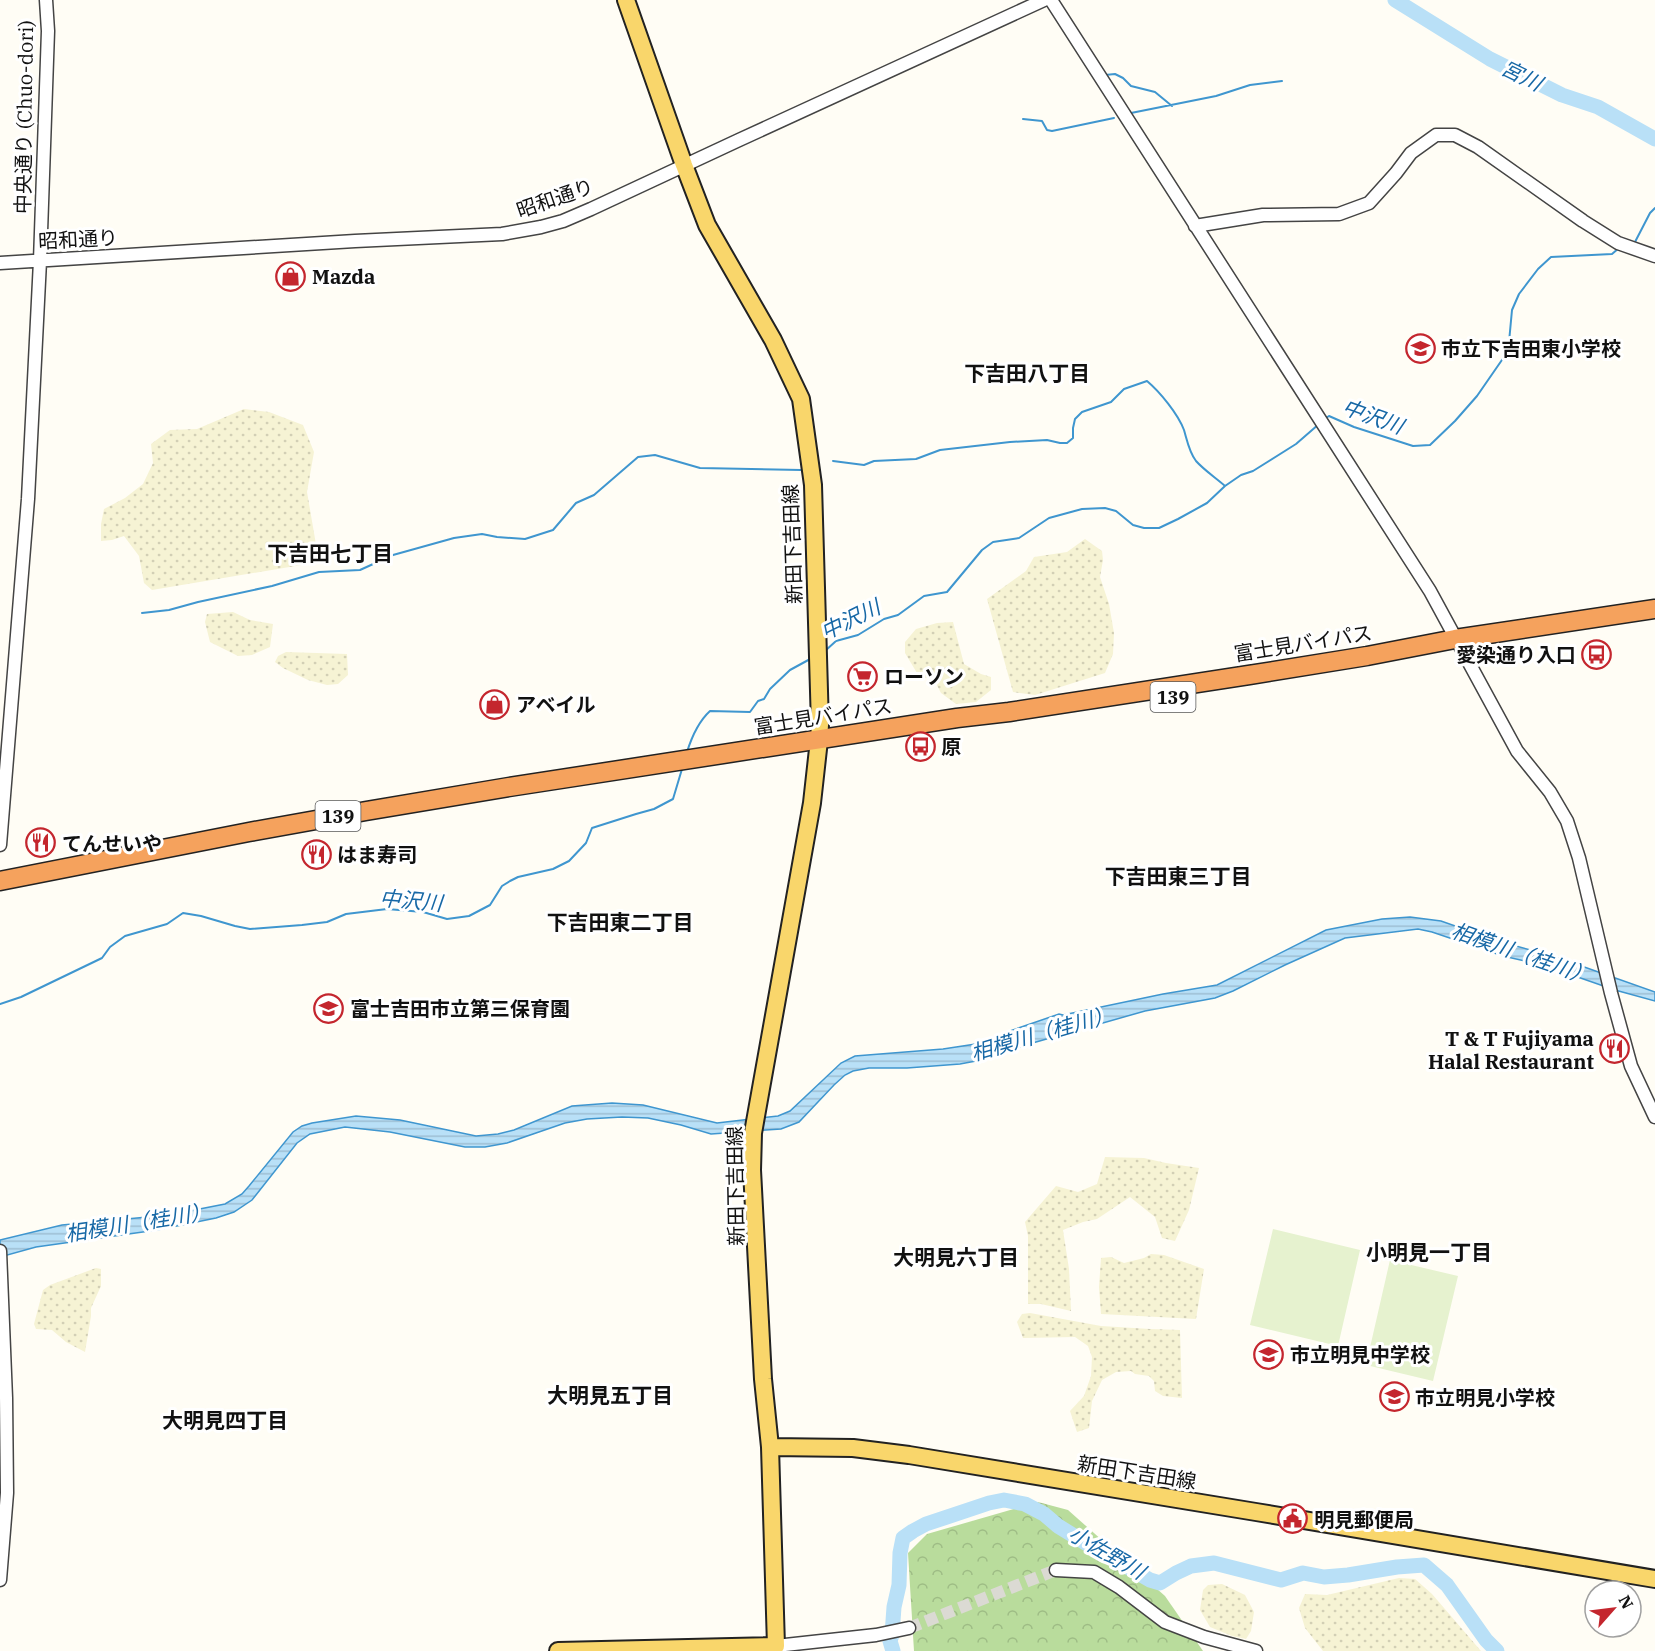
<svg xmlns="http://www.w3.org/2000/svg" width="1655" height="1651" font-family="'IBM Plex Serif','Noto Sans JP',serif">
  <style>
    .farmland { fill: url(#farmland-dots) }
    .forest { fill: url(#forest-crowns) }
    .pitch { fill: #e6f2cf }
    .water { fill: url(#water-rules); stroke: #3f96cf; stroke-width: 1.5 }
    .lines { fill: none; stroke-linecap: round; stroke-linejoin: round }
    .stream { stroke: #3f96cf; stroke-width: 2 }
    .river { stroke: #b9e0f7; stroke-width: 15 }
    .minor-tunnel { stroke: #dbdad3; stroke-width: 12; stroke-dasharray: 12 6; stroke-linecap: butt }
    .minor-casing { stroke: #444; stroke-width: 15 }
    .major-casing { stroke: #222; stroke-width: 20 }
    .highway-casing { stroke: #222; stroke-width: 21 }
    .minor { stroke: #fff; stroke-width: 12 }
    .major { stroke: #f9d66b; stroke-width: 16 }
    .highway { stroke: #f5a25d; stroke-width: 18 }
    .labels { text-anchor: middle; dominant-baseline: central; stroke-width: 6; stroke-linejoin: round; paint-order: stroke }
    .shield { fill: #fff; stroke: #585858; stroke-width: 1.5 }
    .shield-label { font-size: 18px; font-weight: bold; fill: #111 }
    .street-label { font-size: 20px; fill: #111; stroke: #fff }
    .poi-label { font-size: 20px; font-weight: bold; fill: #111; stroke: #fff; text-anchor: start }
    .water-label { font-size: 21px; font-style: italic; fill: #1768a6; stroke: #fff }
    .neighbourhood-label { font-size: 21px; font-weight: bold; fill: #111; stroke: #fff }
  </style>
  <defs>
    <pattern id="farmland-dots" width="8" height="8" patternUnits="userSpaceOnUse" patternTransform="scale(1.5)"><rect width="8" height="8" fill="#f6f3d4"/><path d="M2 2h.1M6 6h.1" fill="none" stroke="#d2cfb5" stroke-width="1.8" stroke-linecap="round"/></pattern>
    <pattern id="forest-crowns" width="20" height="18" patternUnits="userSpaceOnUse" patternTransform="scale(1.5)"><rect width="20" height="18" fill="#b9dc9c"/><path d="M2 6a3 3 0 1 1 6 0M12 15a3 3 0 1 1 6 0" fill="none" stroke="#9ebc85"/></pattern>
    <pattern id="water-rules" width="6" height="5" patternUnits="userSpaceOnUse" patternTransform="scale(1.5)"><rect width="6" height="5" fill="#b9e0f7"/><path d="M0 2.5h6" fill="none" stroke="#9ebfd3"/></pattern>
  </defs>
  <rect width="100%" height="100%" fill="#fffdf5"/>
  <path class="farmland" d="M244 409 269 412 303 425 314 452 307 492 319 562 152 590 144 583 139 556 124 536 112 540 101 541V524L104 509 125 498 143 484 153 463 151 444 170 430 197 429Z
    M1085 539 1102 551 1103 560 1100 577 1109 604 1114 633 1113 654 1105 673 1035 695 1013 692 987 599 1026 571 1034 557 1067 552Z
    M233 612 250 620 273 624 270 647 252 655 238 656 210 642 205 622 207 614Z
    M953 622 964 664 981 674 991 677V690L976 702 956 704 941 693 933 678H920L905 653V642L916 629 937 623Z
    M286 652 347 654 348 675 338 684 327 685 308 680 283 668 275 662 278 656Z
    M1105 1157 1144 1158 1166 1163 1199 1168 1189 1210 1175 1241 1162 1238 1155 1217 1130 1197 1097 1219 1083 1222 1063 1230 1069 1269 1071 1311 1041 1304H1028V1236L1025 1222 1056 1186 1078 1192 1097 1184Z
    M1151 1254 1164 1255 1204 1269 1196 1319 1101 1314 1099 1287 1101 1258 1111 1257 1124 1263 1144 1258Z
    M96 1268 101 1269V1286L91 1308V1316L85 1352 66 1342 52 1330 36 1329 34 1324 43 1290 50 1285Z
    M1030 1313 1101 1326 1150 1329 1180 1330 1182 1398 1163 1396 1155 1391 1154 1381 1149 1376 1135 1374 1131 1371 1116 1372 1102 1380 1092 1401 1089 1428 1077 1432 1070 1411 1084 1396 1091 1376 1092 1357 1088 1346 1075 1337 1023 1338 1017 1322 1022 1314Z
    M1399 1578 1415 1579 1432 1594 1481 1651H1323L1305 1628 1299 1608 1305 1594 1327 1595Z
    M1222 1584 1245 1595 1254 1612 1251 1631 1246 1639 1232 1636 1210 1627 1200 1610 1203 1590 1208 1585Z"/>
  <path class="forest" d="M1038 1502 1068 1510 1165 1596 1203 1651H914L908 1553 927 1534Z"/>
  <path class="pitch" d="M1273 1229 1360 1250 1338 1346 1250 1325Z
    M1390 1260 1458 1276 1433 1381 1366 1365Z"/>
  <path class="water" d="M1410 917 1441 921 1498 941 1556 957 1655 992V1001L1615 990 1546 966 1503 956 1432 932 1418 929 1345 938 1285 965 1233 991 1215 998 1145 1011 1022 1046 996 1056 976 1061 960 1064 907 1068H869L853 1071 845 1075 834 1085 799 1122 781 1129 711 1134 681 1125 648 1118 622 1117 587 1119 565 1123 507 1143 485 1147H465L390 1132 345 1127 310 1134 297 1143 252 1200 234 1212 216 1218 157 1230 36 1247 0 1257V1240L62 1225 169 1215 225 1204 242 1194 249 1186 293 1132 302 1126 312 1123 356 1116 400 1120 476 1136 498 1134 514 1130 572 1106 612 1103 643 1105 717 1123 778 1116 790 1111 841 1063 855 1056 943 1049 1002 1040 1010 1031 1059 1014 1063 1015 1163 994 1217 985 1326 930 1382 919Z"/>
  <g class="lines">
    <path class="stream" d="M1105 75 1115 74 1123 78 1131 86 1155 92 1172 106
      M1131 113 1216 96 1250 85 1282 81
      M1023 119 1042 121 1047 130 1052 131 1114 118
      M1633 243 1635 242 1650 213 1655 208
      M1326 418 1329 416 1354 427 1413 446 1430 445 1455 421 1477 396 1504 357 1509 342 1512 310 1519 294 1538 269 1551 257 1612 254 1619 248
      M833 461 864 465 874 461 916 459 940 450 1010 442 1047 440 1060 443H1067L1073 438V428L1075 419 1082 412 1111 402 1124 389 1147 381C1160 392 1178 414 1184 430 1187 440 1189 452 1196 461 1204 470 1216 478 1225 486
      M142 613 169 610 198 602 272 586 319 572 360 570 393 555 454 538 482 534 497 537 525 539 553 530 576 503 594 495 638 457 655 455 700 468 801 470
      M825 651 836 641 858 635 884 619 898 615 924 596 947 592 982 550 993 542 1019 538 1049 518 1082 509 1105 508 1116 511 1133 525 1144 528H1159L1178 519 1207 503 1225 486 1241 475 1253 471 1296 444 1319 424
      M687 752C692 736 698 722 710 711L750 712 758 701 764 699 770 689 790 670 812 658
      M0 1004 21 997 102 958 110 947 125 936 167 924 183 913 201 916 235 926 250 929 302 925 327 922 346 914 387 909 423 912 447 919 469 916 490 905 502 886 510 881 518 877 553 869 569 861 586 843 592 828 636 814 654 809 673 799 682 769"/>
    <path class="river" d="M1395 0 1490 59 1562 95 1598 107 1655 139
      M893 1651 890 1641 892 1635 894 1607 899 1585 900 1553 903 1538 913 1531 926 1524 989 1503 1004 1500 1025 1504 1044 1514 1058 1526 1089 1545 1150 1580 1160 1583 1176 1573 1191 1566 1214 1563 1281 1580 1303 1573 1324 1577 1348 1575 1397 1567 1424 1565 1447 1585 1486 1640 1497 1651"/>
    <path class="minor-tunnel" d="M909 1628 1056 1570"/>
    <defs>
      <path id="minor" d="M1051 0 1430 591 1517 751 1550 792 1567 821 1579 858 1611 993 1631 1066 1655 1117
        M1195 226 1263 215 1339 214 1369 203 1396 173 1411 153 1436 135H1455L1478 147 1583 221 1618 243 1655 256
        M0 263 355 241 502 234 541 227 563 221 591 209 739 140 1044 0
        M0 845 28 499 40 261 48 31 46 0
        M0 1251 6 1398 7 1493 0 1580
        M1056 1570 1094 1572 1119 1587 1165 1622 1204 1637 1256 1651
        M776 1646 876 1635 909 1628"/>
      <path id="major" d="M770 1447 853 1448 909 1455 1256 1512 1655 1579
        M558 1651 776 1646 770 1447 763 1379 752 1170 753 1133 812 803 819 740 820 725 813 485 801 399 773 340 707 225 684 165 626 0"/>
      <path id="highway" d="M0 881 249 832 366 811 509 787 957 718 1009 712 1249 675 1367 656 1455 639 1655 609"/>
    </defs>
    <use href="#minor" class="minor-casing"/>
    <use href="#major" class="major-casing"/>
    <use href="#highway" class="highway-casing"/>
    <use href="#minor" class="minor"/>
    <use href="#major" class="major"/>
    <use href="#highway" class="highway"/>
  </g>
  <defs>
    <symbol id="shop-ring" viewBox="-11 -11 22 22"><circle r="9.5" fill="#fff" stroke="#c4262e" stroke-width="1.5"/><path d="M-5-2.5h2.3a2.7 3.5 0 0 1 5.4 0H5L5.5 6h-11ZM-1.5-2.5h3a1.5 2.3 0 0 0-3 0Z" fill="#c4262e"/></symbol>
    <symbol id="school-ring" viewBox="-11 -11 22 22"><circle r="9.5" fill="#fff" stroke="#c4262e" stroke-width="1.5"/><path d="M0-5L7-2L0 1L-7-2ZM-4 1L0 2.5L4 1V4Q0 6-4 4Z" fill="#c4262e"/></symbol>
    <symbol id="bus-ring" viewBox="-11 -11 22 22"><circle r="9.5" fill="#fff" stroke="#c4262e" stroke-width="1.5"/><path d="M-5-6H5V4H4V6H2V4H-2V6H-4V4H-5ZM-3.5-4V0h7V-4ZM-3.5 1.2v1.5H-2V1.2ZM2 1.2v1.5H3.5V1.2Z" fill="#c4262e"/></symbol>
    <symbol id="supermarket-ring" viewBox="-11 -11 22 22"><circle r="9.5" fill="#fff" stroke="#c4262e" stroke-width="1.5"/><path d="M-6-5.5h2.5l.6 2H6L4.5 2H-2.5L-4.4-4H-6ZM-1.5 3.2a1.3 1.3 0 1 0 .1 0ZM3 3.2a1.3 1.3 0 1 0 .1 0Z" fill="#c4262e"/></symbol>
    <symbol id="restaurant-ring" viewBox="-11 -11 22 22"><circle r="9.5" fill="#fff" stroke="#c4262e" stroke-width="1.5"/><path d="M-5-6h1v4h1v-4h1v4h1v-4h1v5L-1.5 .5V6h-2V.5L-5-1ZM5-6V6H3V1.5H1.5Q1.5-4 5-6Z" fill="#c4262e"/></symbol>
    <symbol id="civic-ring" viewBox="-11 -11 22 22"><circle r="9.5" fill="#fff" stroke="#c4262e" stroke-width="1.5"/><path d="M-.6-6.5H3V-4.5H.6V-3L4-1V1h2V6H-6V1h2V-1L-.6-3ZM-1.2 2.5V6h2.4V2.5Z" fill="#c4262e"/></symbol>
  </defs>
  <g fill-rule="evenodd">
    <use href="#shop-ring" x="274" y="260" width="33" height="33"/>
    <use href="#school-ring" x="1404" y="332" width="33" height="33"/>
    <use href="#bus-ring" x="1580" y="638" width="33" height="33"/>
    <use href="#supermarket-ring" x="846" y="660" width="33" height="33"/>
    <use href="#shop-ring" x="478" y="688" width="33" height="33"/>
    <use href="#bus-ring" x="904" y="730" width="33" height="33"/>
    <use href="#restaurant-ring" x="24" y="826" width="33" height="33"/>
    <use href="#restaurant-ring" x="300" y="838" width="33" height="33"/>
    <use href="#school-ring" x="312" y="992" width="33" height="33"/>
    <use href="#restaurant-ring" x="1598" y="1032" width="33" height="33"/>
    <use href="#school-ring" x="1252" y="1338" width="33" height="33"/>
    <use href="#school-ring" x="1378" y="1380" width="33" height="33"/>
    <use href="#civic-ring" x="1276" y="1502" width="33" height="33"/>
  </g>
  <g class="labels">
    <g class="shield">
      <rect x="1150.5" y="682" width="45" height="30" rx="4.5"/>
      <rect x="315.5" y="801" width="45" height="30" rx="4.5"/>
    </g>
    <g class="shield-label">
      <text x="1173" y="697">139</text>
      <text x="338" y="816">139</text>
    </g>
    <g class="street-label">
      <text transform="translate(24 117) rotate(-89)">中央通り (Chuo-dori)</text>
      <text transform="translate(555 198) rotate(-19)">昭和通り</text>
      <text transform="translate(78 239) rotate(-3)">昭和通り</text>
      <text transform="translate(792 544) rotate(-92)">新田下吉田線</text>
      <text transform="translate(1303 643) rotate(-9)">富士見バイパス</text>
      <text transform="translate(823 716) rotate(-9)">富士見バイパス</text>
      <text transform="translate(735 1186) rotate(-91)">新田下吉田線</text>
      <text transform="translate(1137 1472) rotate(9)">新田下吉田線</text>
    </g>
    <g class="poi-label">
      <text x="312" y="276">Mazda</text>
      <text x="1441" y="348">市立下吉田東小学校</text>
      <text x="1576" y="654" text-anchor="end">愛染通り入口</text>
      <text x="884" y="676">ローソン</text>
      <text x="516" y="704">アベイル</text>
      <text x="941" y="746">原</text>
      <text x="62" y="843">てんせいや</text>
      <text x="337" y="854">はま寿司</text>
      <text x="350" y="1008">富士吉田市立第三保育園</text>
      <text x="1594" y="1038" text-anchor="end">T &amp; T Fujiyama<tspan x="1594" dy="23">Halal Restaurant</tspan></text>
      <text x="1290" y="1354">市立明見中学校</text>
      <text x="1415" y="1397">市立明見小学校</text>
      <text x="1314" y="1519">明見郵便局</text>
    </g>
    <g class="water-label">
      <text transform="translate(1522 75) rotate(26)">宮川</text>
      <text transform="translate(1373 416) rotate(20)">中沢川</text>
      <text transform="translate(850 619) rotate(-26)">中沢川</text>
      <text transform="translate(411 900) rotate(5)">中沢川</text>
      <text transform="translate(1522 953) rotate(19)">相模川（桂川）</text>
      <text transform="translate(1042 1033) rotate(-16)">相模川（桂川）</text>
      <text transform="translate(138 1222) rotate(-9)">相模川（桂川）</text>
      <text transform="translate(1107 1552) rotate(30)">小佐野川</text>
    </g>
    <g class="neighbourhood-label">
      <text x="1027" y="373">下吉田八丁目</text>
      <text x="330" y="553">下吉田七丁目</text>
      <text x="1178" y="876">下吉田東三丁目</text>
      <text x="620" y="922">下吉田東二丁目</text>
      <text x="1429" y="1252">小明見一丁目</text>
      <text x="956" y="1257">大明見六丁目</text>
      <text x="610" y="1395">大明見五丁目</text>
      <text x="225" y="1420">大明見四丁目</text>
    </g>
  </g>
  <g transform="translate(1613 1609) rotate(62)"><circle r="28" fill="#ffffff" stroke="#a0a0a0" stroke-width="1.5"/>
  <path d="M0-4.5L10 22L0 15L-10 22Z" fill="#c4262e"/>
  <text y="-9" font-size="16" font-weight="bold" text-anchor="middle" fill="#111111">N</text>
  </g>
</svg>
